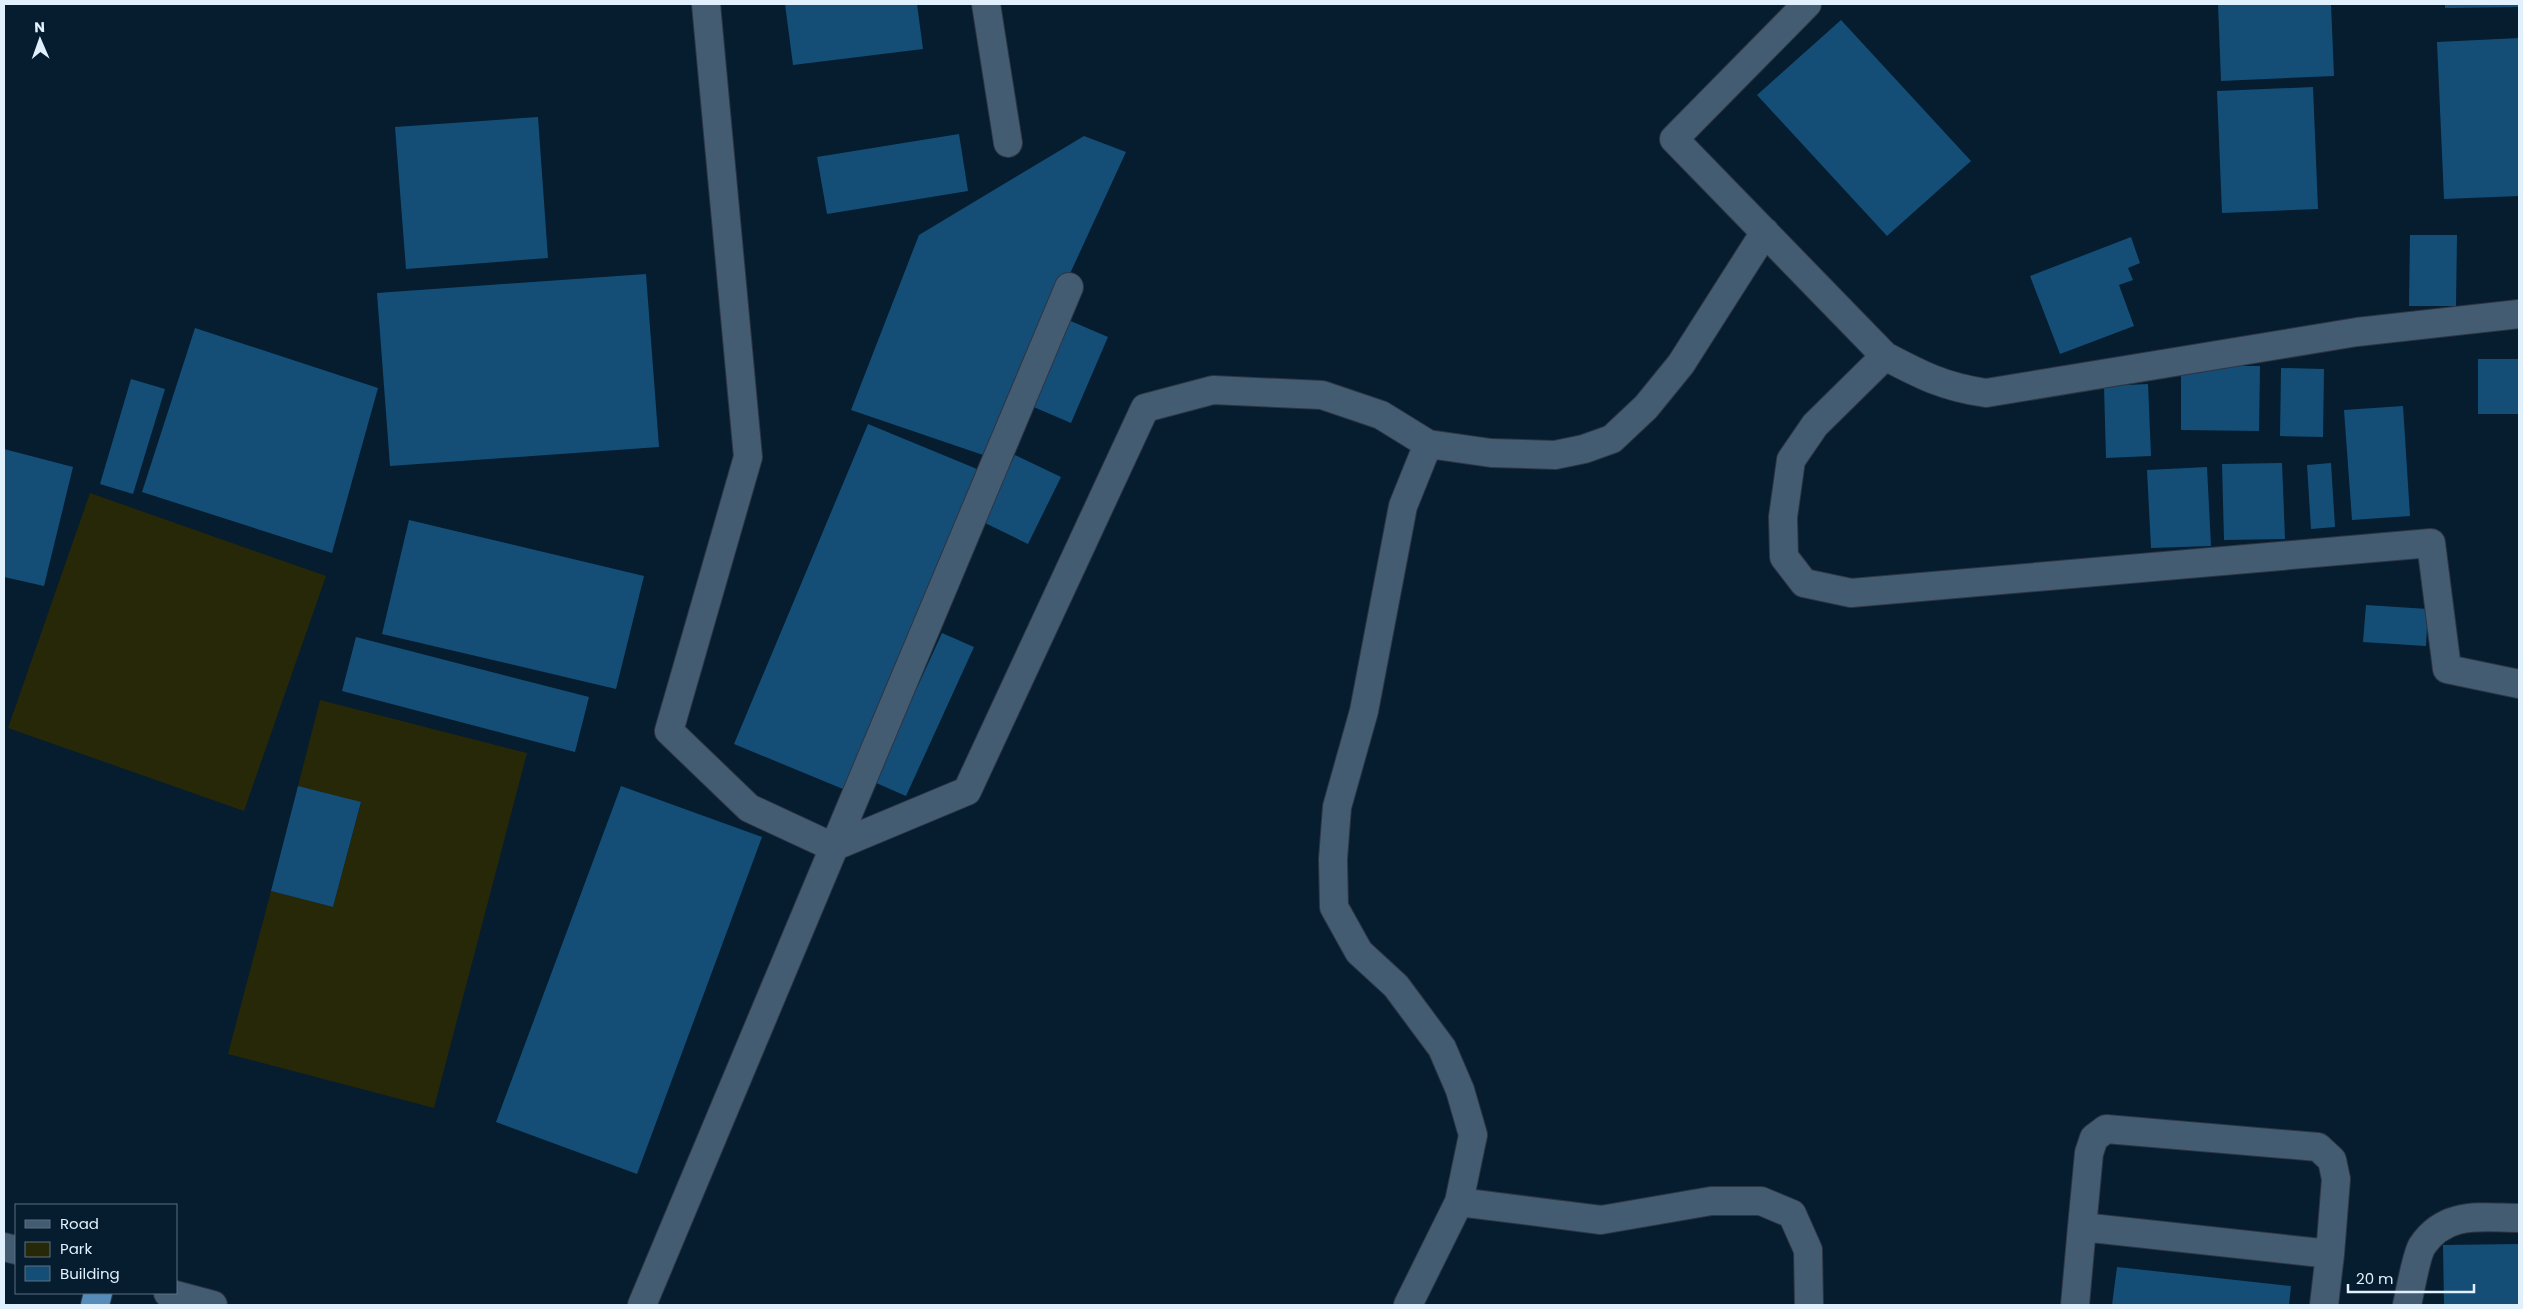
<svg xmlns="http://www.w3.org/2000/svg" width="2523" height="1309" font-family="Poppins,sans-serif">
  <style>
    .green { fill: #272807 }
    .building { fill: #144e77 }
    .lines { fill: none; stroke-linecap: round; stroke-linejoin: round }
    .minor-casing { stroke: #2d3544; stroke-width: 30 }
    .highway-casing { stroke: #2d3544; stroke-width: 30 }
    .minor { stroke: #435c72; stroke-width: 28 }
    .highway { stroke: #558cb9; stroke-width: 28 }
  </style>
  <rect width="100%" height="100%" fill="#051d2f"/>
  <path class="green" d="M90 493 326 576 244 811 8 728Z
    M320 700 527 753 434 1108 228 1054 271 891 333 907 361 803 298 786Z"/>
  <path class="building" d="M785 4H917L923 49 793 65Z
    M2218 4H2331L2334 76 2221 81Z
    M2445 4H2519V7L2445 8Z
    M1841 20 1971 161 1887 236 1757 95Z
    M2519 38V196L2444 199 2437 42Z
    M2313 87 2318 209 2222 213 2217 91Z
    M538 117 548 258 406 269 395 127Z
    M959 134 968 191 827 214 817 157Z
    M1084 136 1126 152 986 456 851 410 919 235Z
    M2410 235H2457L2456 306H2409Z
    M2131 237 2140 263 2128 268 2133 280 2119 285 2134 326 2060 354 2030 276Z
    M646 274 659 447 390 466 377 293Z
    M1066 319 1108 337 1071 423 1029 405Z
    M195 328 378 388 332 553 142 492Z
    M2478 359H2519V414H2478Z
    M2181 366H2260L2259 431 2181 430Z
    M2281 368 2324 369 2323 437 2280 436Z
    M131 379 165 389 133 494 100 484Z
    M2148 384 2151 456 2106 458 2104 386Z
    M2403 406 2410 516 2352 520 2344 410Z
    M868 424 977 469 843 789 734 744Z
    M4 449 73 467 44 586 4 577Z
    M1015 455 1061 477 1028 544 983 522Z
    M2282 463 2285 539 2224 540 2222 464Z
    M2331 463 2335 527 2311 529 2307 465Z
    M2207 467 2211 546 2151 548 2147 470Z
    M409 520 644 576 616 689 382 634Z
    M2366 605 2428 609 2426 646 2363 642Z
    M942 633 974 647 906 796 874 782Z
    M356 637 589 697 575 752 342 691Z
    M298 786 361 802 333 907 271 891Z
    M621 786 762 837 637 1174 496 1122Z
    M2519 1244V1305H2444L2443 1245Z
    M2117 1267 2291 1286 2289 1305H2112Z"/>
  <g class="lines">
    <defs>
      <path id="minor" d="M706 4 748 457 669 731 749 808 833 847 967 791 1145 408 1213 390 1322 395 1381 415 1428 444 1491 453 1555 455 1584 449 1612 439 1646 407 1681 364 1765 232
        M986 4 1008 143
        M1807 4 1674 139 1885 356C1921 375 1944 387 1986 393L2357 332 2519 314
        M1885 356 1815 425 1791 460 1783 517 1784 557 1804 583 1851 593 2431 543 2447 669 2519 684
        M1459 1202 1601 1220 1711 1201H1761L1792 1214 1808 1250 1809 1305
        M2082 1227 2089 1153 2094 1138 2106 1129 2318 1147 2332 1160 2336 1179 2330 1254
        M4 1247 16 1250
        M168 1293 213 1305
        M642 1305 1069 287
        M1408 1305 1459 1202 1473 1135 1460 1090 1442 1048 1396 986 1359 952 1334 907 1333 859 1337 807 1364 711 1403 506 1428 444
        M2075 1305 2082 1227 2330 1254 2324 1305
        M2407 1305C2410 1292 2416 1256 2422 1246 2446 1210 2482 1218 2519 1218"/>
      <path id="highway" d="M95 1305 98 1293"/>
    </defs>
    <use href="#minor" class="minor-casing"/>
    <use href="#highway" class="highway-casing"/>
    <use href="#minor" class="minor"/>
    <use href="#highway" class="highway"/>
  </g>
  <rect width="2523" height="1309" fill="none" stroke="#e1f0fd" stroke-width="10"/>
  <rect x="15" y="1204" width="162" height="90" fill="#051d2f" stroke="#5d7181"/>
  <rect x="25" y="1220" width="25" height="8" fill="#435c72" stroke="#5d7181"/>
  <text x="60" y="1229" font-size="15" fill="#e1f0fd">Road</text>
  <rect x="25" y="1242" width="25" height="15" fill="#272807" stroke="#5d7181"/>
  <text x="60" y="1254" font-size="15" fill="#e1f0fd">Park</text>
  <rect x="25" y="1266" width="25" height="15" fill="#144e77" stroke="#5d7181"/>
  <text x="60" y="1279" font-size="15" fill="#e1f0fd">Building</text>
  <g transform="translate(40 40) rotate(358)" stroke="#051d2f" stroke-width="4" paint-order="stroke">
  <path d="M0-4L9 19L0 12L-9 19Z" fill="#e1f0fd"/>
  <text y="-8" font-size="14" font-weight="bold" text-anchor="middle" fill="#e1f0fd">N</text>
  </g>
  <path d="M2348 1284v8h126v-8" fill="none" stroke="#e1f0fd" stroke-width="2.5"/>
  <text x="2356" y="1284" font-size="15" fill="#e1f0fd" stroke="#051d2f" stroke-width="4" paint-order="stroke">20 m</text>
</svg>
